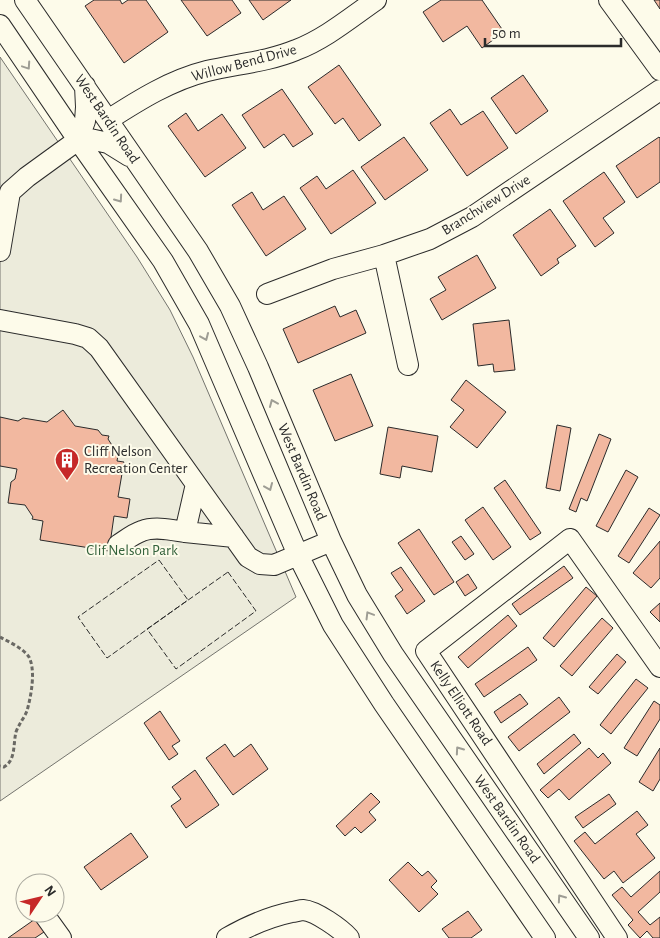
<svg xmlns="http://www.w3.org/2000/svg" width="660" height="938" font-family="'Alegreya Sans',sans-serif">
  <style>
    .green { fill: #ecebdb; stroke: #74746e }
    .building { fill: #f2b8a0; stroke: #2b2b2b }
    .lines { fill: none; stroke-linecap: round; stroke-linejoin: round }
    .minor-casing { stroke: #2b2b2b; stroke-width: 22 }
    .path { stroke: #6a6964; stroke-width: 3; stroke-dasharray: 4 2.5; stroke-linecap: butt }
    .minor { stroke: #fdfbea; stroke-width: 20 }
    .fence { stroke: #2b2b2b; stroke-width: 1; stroke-dasharray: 6 2.5; stroke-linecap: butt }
    .oneway { stroke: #9e9d94 }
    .labels { text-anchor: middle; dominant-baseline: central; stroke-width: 4; stroke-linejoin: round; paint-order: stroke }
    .street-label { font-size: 15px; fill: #2b2b2b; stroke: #fdfbea }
    .poi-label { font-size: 15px; fill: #2b2b2b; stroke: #fdfbea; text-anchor: start }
    .park-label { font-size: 15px; fill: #34623c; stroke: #fdfbea }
  </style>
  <rect width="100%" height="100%" fill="#fdfbea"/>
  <path class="green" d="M0 57 137 257 170 310 193 357 296 597 0 801Z"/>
  <path class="building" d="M94 0H120L122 4 128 0H146L168 32 124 63 85 6Z
    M181 0H232L241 13 207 36Z
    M249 0H291L263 20Z
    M441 0H482L504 32 482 48 467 26 443 42 423 12Z
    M654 0H660V9Z
    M339 65 381 125 359 141 343 118 335 124 308 87Z
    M523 75 548 111 516 134 491 98Z
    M282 89 313 134 293 147 284 134 264 148 242 115Z
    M450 109 461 125 483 111 508 148 467 176 430 123Z
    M186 113 198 131 222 114 246 148 205 177 168 126Z
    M404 137 428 170 385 200 361 167Z
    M659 137 660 138V182L637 198 616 166Z
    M353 170 376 203 331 234 300 188 317 176 326 189Z
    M604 172 625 202 603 218 614 233 595 247 563 201Z
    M252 192 263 210 284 196 306 229 266 256 232 205Z
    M550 209 576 246 557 259 559 263 541 276 513 235Z
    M477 255 496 288 442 320 430 299 446 290 438 277Z
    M335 306 340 317 356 310 366 333 298 363 283 329Z
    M509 320 515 370 494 372 493 364 478 366 473 324Z
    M351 374 373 426 335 441 313 390Z
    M466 380 506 412 477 448 450 427 464 410 451 400Z
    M63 410 75 426 98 430 102 435 109 436 108 439 115 450H119L117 461 124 462 118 497 130 499 127 518 114 516 109 551 40 540 43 521 32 519 33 517 25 505 8 503 11 482 15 479 17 469 0 466V417L18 421 23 418 47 422Z
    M557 425 571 428 560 491 546 488Z
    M388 427 438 436 432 472 402 466 400 478 380 474Z
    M599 434 611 439 587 501 581 498 576 512 569 509Z
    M626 470 638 477 608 532 596 526Z
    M505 480 541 533 530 540 494 488Z
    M483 507 511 547 493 560 465 520Z
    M649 508 660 515 629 563 618 556Z
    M419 529 454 582 434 595 398 543Z
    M461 536 474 554 465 560 452 542Z
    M660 541V578L651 588 633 573Z
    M564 566 573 578 520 615 512 604Z
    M401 567 425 601 407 614 395 596 403 590 391 573Z
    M468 574 477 588 465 596 456 582Z
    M586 587 597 596 554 647 543 638Z
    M660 603V622L650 612Z
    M508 615 517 626 468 668 458 657Z
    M602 618 613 628 572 676 560 666Z
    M528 647 537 660 484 697 475 684Z
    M617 654 626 662 598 694 589 687Z
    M636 679 648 688 611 734 600 725Z
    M520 694 528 704 501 723 494 712Z
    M559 697 570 712 519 751 508 737Z
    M654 701 660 705V719L637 756 624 748Z
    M160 711 180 741 172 746 178 754 169 760 144 723Z
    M574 734 581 743 544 774 537 764Z
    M225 744 234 757 251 744 268 769 233 795 206 758Z
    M589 748 598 758 603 753 611 763 569 800 559 789 548 798 540 790Z
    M660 748V779L653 791 639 782Z
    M195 770 219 805 186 828 171 806 181 799 172 787Z
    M371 793 380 802 369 812 376 820 361 833 355 827 345 836 336 826Z
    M609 794 616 804 583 828 575 817Z
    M637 811 648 825 636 834 655 858 623 883 614 871 604 879 574 841 585 832 595 844Z
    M131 833 148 857 101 890 84 867Z
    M408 862 422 876 428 871 437 881 431 887 438 894 419 912 389 880Z
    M660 871V892L638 912 650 925 660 917V938H653L647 931 640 938 628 925 633 920 612 895 622 887 631 897Z
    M468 911 482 930 471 938H449L442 929Z
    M38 917 47 930 35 938H8Z"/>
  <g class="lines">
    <defs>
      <path id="minor" d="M25 0 198 251 230 306 258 367 331 541 357 595 393 654 589 938
        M609 0 660 70
        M0 25 78 140 163 261 199 324 298 555 333 625 384 704 545 938
        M108 120C139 100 171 80 207 71 236 64 267 62 296 50 325 39 350 18 376 0
        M78 140 85 121 86 107 85 86
        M0 251 10 192 27 177 78 140 90 139 108 143 129 156
        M384 255 408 365
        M267 294 333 269 384 255 430 239 472 217 660 90
        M0 320 75 334 88 338 99 348 248 557 260 564 274 565 331 541
        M196 484 185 532 234 537
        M118 545C126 540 133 534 142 531 155 526 172 530 185 532
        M43 913 61 938
        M227 938C248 926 268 917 292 912 295 912 300 910 303 910 316 911 341 929 349 938
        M617 938 426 651 570 539 660 667"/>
    </defs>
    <use href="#minor" class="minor-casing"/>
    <path class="path" d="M0 637C9 642 23 648 29 657 36 671 31 696 27 711 24 718 19 724 16 732 13 744 16 760 4 767L0 766"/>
    <use href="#minor" class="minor"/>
    <path class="fence" d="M159 560 188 600 107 658 78 617Z
      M228 572 256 611 176 669 147 629Z"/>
  </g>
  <defs><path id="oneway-chevron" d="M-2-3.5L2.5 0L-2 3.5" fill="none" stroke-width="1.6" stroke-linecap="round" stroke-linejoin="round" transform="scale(1.25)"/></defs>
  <g class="oneway">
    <use href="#oneway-chevron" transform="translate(27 66) rotate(56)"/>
    <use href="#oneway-chevron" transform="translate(119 199) rotate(55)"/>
    <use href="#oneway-chevron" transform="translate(205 337) rotate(67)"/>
    <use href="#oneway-chevron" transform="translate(273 403) rotate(-113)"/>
    <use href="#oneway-chevron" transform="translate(269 487) rotate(67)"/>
    <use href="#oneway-chevron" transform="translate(369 615) rotate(-121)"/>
    <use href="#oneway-chevron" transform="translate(459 750) rotate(-125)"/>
    <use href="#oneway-chevron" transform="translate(561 898) rotate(-125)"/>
  </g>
  <defs>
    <symbol id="building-pin" viewBox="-11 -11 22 30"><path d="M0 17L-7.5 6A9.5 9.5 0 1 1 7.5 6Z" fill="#c62828" stroke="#fdfbea"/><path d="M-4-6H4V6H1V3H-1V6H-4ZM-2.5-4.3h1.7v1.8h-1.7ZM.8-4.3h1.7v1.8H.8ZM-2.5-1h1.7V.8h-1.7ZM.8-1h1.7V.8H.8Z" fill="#fff"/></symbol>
  </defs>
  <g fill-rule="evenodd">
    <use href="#building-pin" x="53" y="446" width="28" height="38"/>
  </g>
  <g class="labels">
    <g class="street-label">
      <text transform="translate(244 63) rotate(-15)">Willow Bend Drive</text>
      <text transform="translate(107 119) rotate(56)">West Bardin Road</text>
      <text transform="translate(486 205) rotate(-32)">Branchview Drive</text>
      <text transform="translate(302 472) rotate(67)">West Bardin Road</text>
      <text transform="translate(461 703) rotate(56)">Kelly Elliott Road</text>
      <text transform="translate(507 819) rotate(55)">West Bardin Road</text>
    </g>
    <g class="poi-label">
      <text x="84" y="451">Cliff Nelson<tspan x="84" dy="17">Recreation Center</tspan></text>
    </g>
    <g class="park-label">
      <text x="132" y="550">Clif Nelson Park</text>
    </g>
  </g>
  <g transform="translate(40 898) rotate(55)"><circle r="24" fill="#fdfbea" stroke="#a9a89e"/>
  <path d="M0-4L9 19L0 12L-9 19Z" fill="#c62828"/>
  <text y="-8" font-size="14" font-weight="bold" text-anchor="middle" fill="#2b2b2b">N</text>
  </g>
  <path d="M485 38v8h136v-8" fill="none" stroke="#2b2b2b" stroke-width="2.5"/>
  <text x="492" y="38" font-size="15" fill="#2b2b2b" stroke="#fdfbea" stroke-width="4" paint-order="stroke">50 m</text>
</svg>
